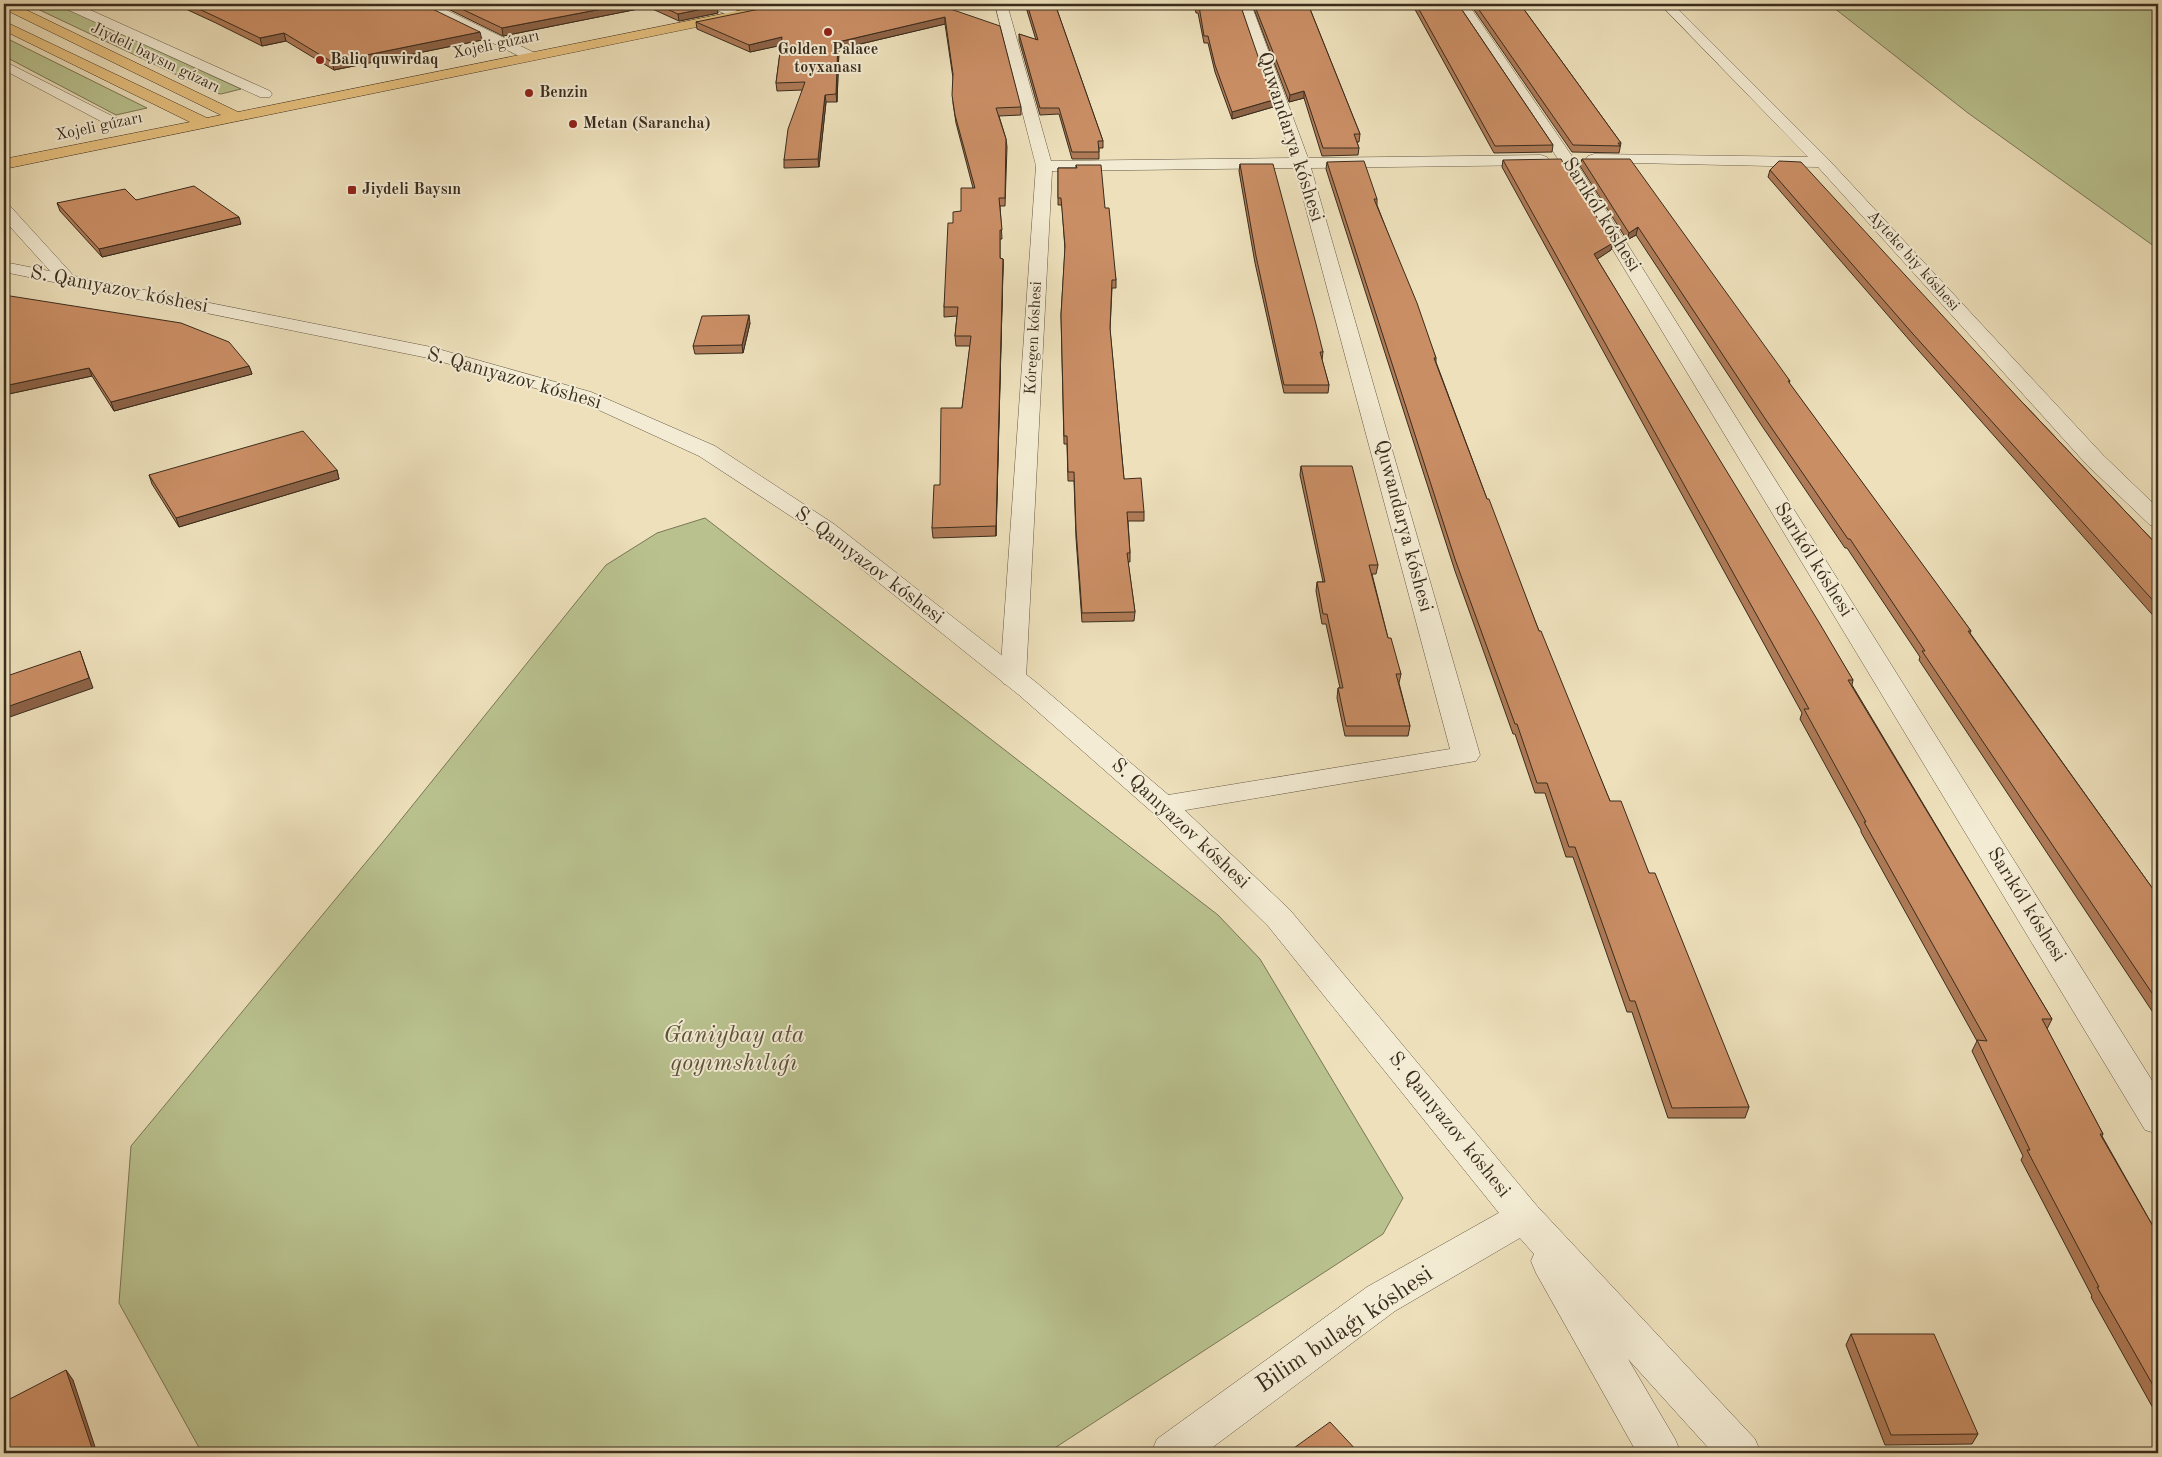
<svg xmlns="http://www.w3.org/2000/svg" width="2162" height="1457" font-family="'Old Standard TT',serif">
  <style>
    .green { fill: #b9c28f; stroke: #7a7756 }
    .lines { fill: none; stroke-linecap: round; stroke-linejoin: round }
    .minor-casing { stroke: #675944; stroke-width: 1 }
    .tertiary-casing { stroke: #675944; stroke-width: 1 }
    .primary-casing { stroke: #3a2c1d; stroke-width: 1 }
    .minor { fill: #f3ebd3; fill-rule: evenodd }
    .tertiary { fill: #f3ebd3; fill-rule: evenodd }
    .primary { fill: #e6c07e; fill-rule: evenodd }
    .wall { fill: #ae7a57; stroke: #3a2c1d }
    .shaded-wall { fill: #8d6347; stroke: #3a2c1d }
    .building { fill: #ca8e65; stroke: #3a2c1d }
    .poi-dot { fill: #8f2418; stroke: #f3ebd3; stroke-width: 2 }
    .labels { text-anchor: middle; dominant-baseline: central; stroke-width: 4; stroke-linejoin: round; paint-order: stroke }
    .far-street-label { font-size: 16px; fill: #3a2c1d; stroke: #f3ebd3 }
    .far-poi-label { font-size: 16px; font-weight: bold; fill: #3a2c1d; stroke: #f3ebd3; text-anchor: start }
    .street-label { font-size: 20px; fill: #3a2c1d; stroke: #f3ebd3 }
    .near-park-label { font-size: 24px; font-style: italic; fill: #5a523a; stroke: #f3ebd3 }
    .near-street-label { font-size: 24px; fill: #3a2c1d; stroke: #f3ebd3 }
  </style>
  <rect width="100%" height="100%" fill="#ede0bb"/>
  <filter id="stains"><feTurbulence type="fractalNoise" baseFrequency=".004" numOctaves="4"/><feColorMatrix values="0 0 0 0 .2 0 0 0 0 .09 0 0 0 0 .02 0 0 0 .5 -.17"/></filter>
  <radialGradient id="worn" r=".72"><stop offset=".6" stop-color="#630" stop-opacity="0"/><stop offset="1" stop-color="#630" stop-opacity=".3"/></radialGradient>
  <path class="green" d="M27 4H56L241 89 221 94 215 93Z
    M1829 4H2158V249L1968 113Z
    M4 37 147 108 116 115 4 56Z
    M705 518 1218 915 1260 959 1403 1198 1383 1234 1047 1453H202L119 1303 131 1146 387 837 606 565 657 533Z"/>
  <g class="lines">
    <defs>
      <path id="minor" d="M61 4H77L270 91 272 94 270 97H260L62 7Z
        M419 4H434L535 53 537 56 530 60 525 59 420 7Z
        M709 4H725L743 14 742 17H732L710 7Z
        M995 4H1007L1051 161 1292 158 1239 4H1251L1308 158 1541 155 1547 157 1549 160 1547 163 1541 165 1311 168 1480 755 1476 761 1162 814 1152 812 1147 805 1152 798 1162 796 1450 749 1295 168 1052 171 1026 678 1022 684 1013 686 1004 684 1000 678 1036 166Z
        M1456 4H1468L1574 159 2158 1090V1134L2145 1130 1558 159Z
        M1660 4H1673L1828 159 2103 455 2158 508V527L2150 525 2087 465 1818 167 1588 162 1586 159 1588 156 1594 154 1808 157Z
        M4 61 118 119 121 122 118 125H108L4 70Z
        M4 205 10 206 72 274 75 278 72 282 66 283 60 282 4 220Z
        M1524 1201 1537 1206 1543 1217 1537 1228 1395 1311 1205 1453H1151L1157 1439 1367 1287 1511 1206Z"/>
      <path id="tertiary" d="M4 262 431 347 591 392 715 446 834 524 1037 683 1172 798 1290 910 1537 1206 1755 1439 1761 1453H1713L1628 1359 1675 1439 1681 1453H1637L1536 1273 1531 1261 1534 1254 1511 1228 1268 926 1152 812 1019 695 818 534 699 456 577 400 428 358 4 272Z"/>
      <path id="primary" d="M4 4H14L238 112 771 4H795L789 8 4 169V159L190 122 5 31 4 27 5 25 10 24 207 118 221 115 4 9Z"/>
    </defs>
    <use href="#minor" class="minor-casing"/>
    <use href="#tertiary" class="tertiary-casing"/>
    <use href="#primary" class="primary-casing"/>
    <use href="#minor" class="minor"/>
    <use href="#tertiary" class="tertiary"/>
    <use href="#primary" class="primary"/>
  </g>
  <path class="wall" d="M175 4H422L482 40 334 70 286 41 262 46 216 23Z
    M438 4H714L718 13 679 21 648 7 503 36Z
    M728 4H763L738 9Z
    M936 4 1021 107V115L999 116 1006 139 1007 147 1005 206H1000L1002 239H1000V258L1003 259V268L996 536 933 538 932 528 940 485 962 408 970 346H956L955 336 957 316 944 317V307L953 223 961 211 973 188 956 123 953 103V78L945 24 839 49 837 102H826L819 167 784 168V160L803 90 777 91 776 83 781 45 750 52 697 29 696 22Z
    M1025 4H1055L1103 141V148H1099V159H1072L1059 114 1040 115 1019 40V34L1036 40Z
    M1194 4H1240L1273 107 1232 119 1215 72 1208 43H1204L1198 13H1196Z
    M1252 4H1308L1360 134 1359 142H1357L1359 148 1358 155 1322 156 1304 98 1289 102Z
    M1412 4H1458L1553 145 1552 152 1494 153Z
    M1470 4H1520L1621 143 1619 153 1572 152Z
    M1582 159 1790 381 1789 383 1971 631 1970 633 2158 896V1020L1919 660 1920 657 1847 548H1845L1762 426 1636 235 1627 240 1580 166Z
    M1503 160 1613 243 1611 250 1597 259 1853 680 1852 685 2052 1019 2047 1029 2103 1134 2102 1136 2158 1235V1417L2091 1297 2092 1296 2021 1160 2023 1156 1972 1051 1977 1041 1861 832V830L1800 719 1802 713 1502 167Z
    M1327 162 1377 199V205L1436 358V362L1487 499 1539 631 1610 801 1649 873 1749 1107 1745 1118H1668L1632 1012H1627L1573 857H1566L1545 793H1535L1515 734H1513L1455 571 1326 169Z
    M1240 164 1323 352 1322 360 1329 385 1328 393H1284L1255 263 1239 171Z
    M1076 165 1105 208 1116 280V288H1112L1110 330 1124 479 1144 512V521H1128L1130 553V562H1128L1135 612 1134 621 1082 622 1076 538 1074 481H1068L1067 444H1064L1061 315 1065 250 1062 205H1058V168H1076Z
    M1770 170 2022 402 2158 546V621L1911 342 1768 177Z
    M136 200 241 224 102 257 60 211 57 203Z
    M4 295 249 366 252 374 114 411 92 376 4 395Z
    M750 323 743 353 695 354 693 346Z
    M1301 466 1378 565 1376 574H1372L1388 638 1401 674 1399 683 1410 726 1408 736H1345L1337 698 1338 688H1340L1326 624H1322L1316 591 1317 582H1323L1300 475Z
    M337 470 339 479 179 527 152 484 149 475Z
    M1851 1334 1978 1434 1972 1444 1885 1445 1846 1345Z"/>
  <path class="shaded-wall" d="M628 4H648V7L503 36 502 28Z
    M737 4H763L738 9Z
    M717 6 718 13 679 21 678 14Z
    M945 17V24L839 49 837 102 836 94 838 42Z
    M480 32 482 40 334 70 332 62Z
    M284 33 286 41 262 46 260 38Z
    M782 37 783 45 750 52 749 45Z
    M1304 91V98L1289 102 1290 95Z
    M825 95 826 102 819 167 818 159Z
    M1273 100V107L1232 119V112Z
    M239 217 241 224 102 257 99 249Z
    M1638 227 1636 235 1627 240 1629 233Z
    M1613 243 1611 250 1593 262 1594 254Z
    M1003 259V268L996 536V526Z
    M749 315 750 323 743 353 742 345Z
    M249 366 252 374 114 411 111 402Z
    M89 368 92 376 4 395V386Z
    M337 470 339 479 179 527 176 518Z
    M80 651 93 688 4 719V708Z
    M66 1370 73 1380 97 1453H89Z"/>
  <path class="building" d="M188 4H422L480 32 332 62 284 33 260 38 214 16Z
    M451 4H628L502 28Z
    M656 4H714L717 6 678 14Z
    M784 4H936L1000 26 1021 107 996 108 1006 139 1005 198H999L1002 230H1000V258L1003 259 996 526 932 528 934 485H940L941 408H962L971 336H955L958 307H944L948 223H953V212L961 211V188H975L955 115 952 95 953 74 945 17 838 42 836 94 825 95 818 159 784 160 788 129 805 82 776 83 782 37 749 45 696 22Z
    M1027 4H1055L1103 141H1098L1099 152H1072L1059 108H1040L1019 34 1038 40Z
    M1195 4H1240L1273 100 1232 112 1215 65 1208 36H1204L1199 6H1196Z
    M1254 4H1308L1360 134H1354L1359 148H1323L1304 91 1290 95Z
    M1416 4H1458L1553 145 1495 146Z
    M1475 4H1520L1621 143H1618L1620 146 1573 145Z
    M1561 159 1613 243 1594 254 1820 624 1853 680H1848L2052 1019H2042L2103 1134H2100L2158 1235V1394L2097 1287H2099L2027 1150H2030L1977 1040 1987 1041 1864 822H1866L1804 709H1809L1503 160Z
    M1582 159H1630L1790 381H1788L1937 584 1971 631H1968L2158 896V1002L1922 651H1925L1850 539H1848L1764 417 1638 227 1629 233Z
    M1364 161 1377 199H1374L1417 303 1436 358H1434L1487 499H1489L1539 631H1541L1610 801H1621L1649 873H1655L1749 1107 1672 1108 1635 1001H1630L1575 847H1569L1547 783H1537L1517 724H1515L1456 562 1327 162Z
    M1779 161 1801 162 2022 402 2158 546V606L1913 334 1770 170Z
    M1240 164H1273L1316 324 1323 352H1320L1329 385H1284L1256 256Z
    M1076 165H1101L1105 208H1109L1116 280H1112L1110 328 1124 479 1141 478 1144 512H1127L1130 553H1127L1135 612 1082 613 1076 529 1074 472H1068L1067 436H1064L1061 315 1065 246 1061 198H1058V168H1077Z
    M194 186 239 217 99 249 57 203 125 189 136 200Z
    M4 295 181 323 229 342 249 366 111 402 89 368 4 386Z
    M749 315 742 345 693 346 702 316Z
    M303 431 337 470 176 518 149 475Z
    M1301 466H1352L1378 565H1369L1388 638H1391L1401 674H1396L1410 726H1346L1338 688H1343L1327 614H1323L1317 582H1325Z
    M80 651 89 678 4 708V677Z
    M1851 1334H1934L1978 1434 1891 1435Z
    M66 1370 93 1451 89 1453H4V1402Z
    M1330 1422 1359 1453H1287Z"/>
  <g class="poi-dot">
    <circle cx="828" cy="32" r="5"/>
    <circle cx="320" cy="60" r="5"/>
    <circle cx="529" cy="93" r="5"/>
    <circle cx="573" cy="124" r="5"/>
    <rect x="347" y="185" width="10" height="10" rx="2.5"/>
  </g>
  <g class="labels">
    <g class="far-street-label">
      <text transform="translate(496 45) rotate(-12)">Xojeli gúzarı</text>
      <text transform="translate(155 58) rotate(26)">Jiydeli baysın gúzarı</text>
      <text transform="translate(99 127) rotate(-12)">Xojeli gúzarı</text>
      <text transform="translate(1913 261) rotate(48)">Ayteke biy kóshesi</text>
      <text transform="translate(1034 338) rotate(-87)">Kóregen kóshesi</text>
    </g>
    <g class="far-poi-label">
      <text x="828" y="50" text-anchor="middle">Golden Palace<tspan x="828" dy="18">toyxanası</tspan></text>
      <text x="330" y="60">Baliq quwirdaq</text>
      <text x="539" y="93">Benzin</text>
      <text x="583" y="124">Metan (Sarancha)</text>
      <text x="362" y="190">Jiydeli Baysın</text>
    </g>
    <g class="street-label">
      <text transform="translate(1290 137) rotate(72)">Quwandarya kóshesi</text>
      <text transform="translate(1601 215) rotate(58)">Sarıkól kóshesi</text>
      <text transform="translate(119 290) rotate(11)">S. Qanıyazov kóshesi</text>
      <text transform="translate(514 379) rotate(16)">S. Qanıyazov kóshesi</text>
      <text transform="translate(1403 526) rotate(75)">Quwandarya kóshesi</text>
      <text transform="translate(1813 560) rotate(58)">Sarıkól kóshesi</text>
      <text transform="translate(869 566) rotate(37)">S. Qanıyazov kóshesi</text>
      <text transform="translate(1180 824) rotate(43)">S. Qanıyazov kóshesi</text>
      <text transform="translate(2026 905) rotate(58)">Sarıkól kóshesi</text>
      <text transform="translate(1449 1125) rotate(51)">S. Qanıyazov kóshesi</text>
    </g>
    <g class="near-park-label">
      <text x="734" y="1036">Ǵaniybay ata<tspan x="734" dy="28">qoyımshılıǵı</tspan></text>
    </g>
    <g class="near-street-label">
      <text transform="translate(1345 1330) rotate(-34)">Bilim bulaǵı kóshesi</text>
    </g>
  </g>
  <rect width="2162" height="1457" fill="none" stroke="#ede0bb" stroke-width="20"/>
  <rect x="5" y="5" width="2152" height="1447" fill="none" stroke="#3a2c1d" stroke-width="2.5"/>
  <rect x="10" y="10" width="2142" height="1437" fill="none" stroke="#3a2c1d"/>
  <rect width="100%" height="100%" filter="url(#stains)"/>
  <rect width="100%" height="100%" fill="url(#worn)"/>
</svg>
